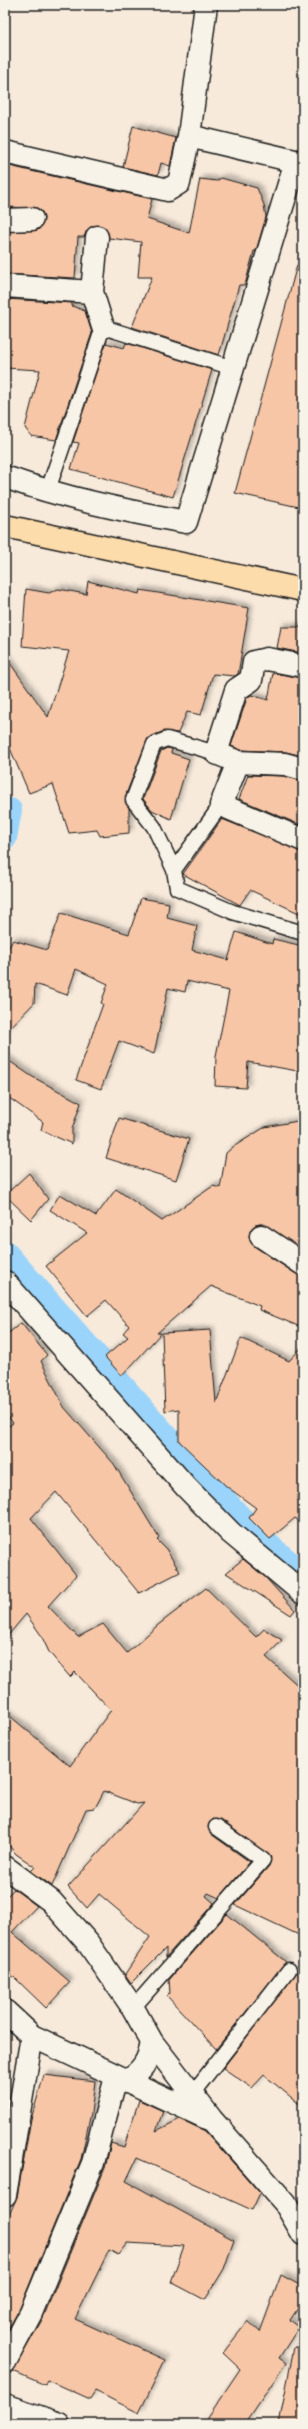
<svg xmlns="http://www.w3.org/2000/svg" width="308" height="2429" font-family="Kalam,sans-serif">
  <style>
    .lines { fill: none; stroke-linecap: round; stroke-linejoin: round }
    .canal { stroke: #9bd4fb; stroke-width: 24 }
    .building { fill: #f7c6a7; stroke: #1c1c1c; filter: url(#shadow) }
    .lane-casing { stroke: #1c1c1c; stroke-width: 17 }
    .street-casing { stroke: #1c1c1c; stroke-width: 25 }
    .primary-casing { stroke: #1c1c1c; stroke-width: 25 }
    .lane { stroke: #f7f3e8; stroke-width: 14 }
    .street { stroke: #f7f3e8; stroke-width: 22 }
    .primary { stroke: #fddcac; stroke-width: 22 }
  </style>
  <defs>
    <filter id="shadow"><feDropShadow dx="3.5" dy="-3.5" stdDeviation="2" flood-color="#0004"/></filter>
  </defs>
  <rect width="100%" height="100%" fill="#f7eadb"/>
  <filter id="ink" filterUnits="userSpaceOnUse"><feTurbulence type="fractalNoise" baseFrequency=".025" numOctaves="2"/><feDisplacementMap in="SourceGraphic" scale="8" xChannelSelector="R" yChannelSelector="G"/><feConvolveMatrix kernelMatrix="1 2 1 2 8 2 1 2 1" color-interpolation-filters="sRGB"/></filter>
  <g filter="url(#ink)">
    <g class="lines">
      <path class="canal" d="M5 838 10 810
        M5 1252 101 1361
        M106 1367 198 1472
        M201 1475 259 1537 303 1574"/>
    </g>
    <path class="building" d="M133 126 176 138 170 166 161 163 158 175 123 167Z
      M5 165 152 199 147 219 189 233 200 179 217 181 221 178 257 188 264 205 266 217 256 251H254L245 285H239L219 355 132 327 152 277H138L141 242 109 238 104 227 92 226 87 230 84 237H78L75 278 5 274V232L38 230 44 219 42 212 37 208 5 207Z
      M297 265 303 266V508L235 493Z
      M5 299 72 303V306L85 311 92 333 56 440 31 436 25 428 40 370 5 368Z
      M106 343 124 348 126 343 212 370 173 497 71 469 79 443 73 442Z
      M88 581 139 594 140 590 249 608 238 674 235 676 213 674 201 715 187 712 178 733 164 731 148 738 125 797 129 808V833L100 836 97 830 69 833 53 784 29 793 9 746 5 745V656L48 717 69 651 22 646 26 589 49 593 58 589 86 594Z
      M281 627H301L302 653 277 648Z
      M273 673 303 678V756L286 752 241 750 231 746 247 698 251 695 268 700Z
      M167 748 172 749 171 753 189 759 171 819 152 810 143 799 161 751Z
      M248 775 283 776 303 781V826L239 799Z
      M222 819 303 852V915L250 890 240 905 183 874Z
      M141 898 169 903 167 918 197 926 192 950 228 960 236 932 272 944 273 939 303 946V1072L248 1062 246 1088 215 1086 216 1056 229 991 187 981 185 992 168 988 154 1054 119 1041 101 1089 76 1080 103 1004 101 1003 108 984 76 969 67 995 35 984 34 1003 5 1033V954L13 940 47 950 61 913 129 934Z
      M5 1058 31 1076 81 1103 72 1129V1144L41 1130 43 1122 5 1095Z
      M119 1118 189 1139 176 1180 106 1158Z
      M303 1120V1249L262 1224 255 1225 249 1236 254 1246 296 1274 303 1276V1328L259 1310 260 1306 211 1286 157 1333H161L122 1376 105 1357 128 1337 123 1333 129 1326 106 1300 87 1316 46 1266 87 1233 50 1210 60 1194 96 1216 116 1189 162 1221 213 1186 220 1188 226 1153 233 1147 265 1127Z
      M29 1173 48 1199 31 1220 5 1195Z
      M21 1323 47 1355 41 1361 64 1407 114 1464 159 1538 157 1540 166 1549 180 1572 139 1593 56 1492 31 1518 76 1575 48 1606 78 1637 103 1624 127 1653 158 1625 206 1588 256 1637 264 1629 282 1640 266 1657 303 1690V1937L235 1905 269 1866 271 1857 221 1820 213 1819 208 1826 211 1834 250 1862 219 1898 208 1893 206 1896 214 1903 166 1957V1948L131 1983 125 1974 150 1937 99 1894 87 1908 68 1887 144 1803 137 1804 104 1791 95 1808 86 1809 52 1886 31 1871 35 1867 16 1854 5 1841V1712L70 1766 111 1710 75 1672 70 1677 49 1652 41 1635 26 1614 5 1639V1429L13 1423 5 1413V1336Z
      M210 1330 216 1403 241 1338 289 1361 303 1346V1524L295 1518 270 1539 249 1518 256 1508 226 1486 179 1441V1409L165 1411 162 1333Z
      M243 1559 265 1577 295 1610 291 1615 226 1573Z
      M14 1889 37 1906 12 1932 70 1982 46 2008 14 1977 5 1972V1898Z
      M227 1914 286 1962 216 2049 167 1996 170 1993 169 1980Z
      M297 1972 303 1976V2107L264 2075 252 2088 223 2068Z
      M44 2075 95 2081 91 2113 81 2159 20 2308 5 2335V2224L17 2197 31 2119Z
      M139 2100 163 2111 156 2131 180 2119 205 2131 260 2193 252 2210 137 2158 126 2181 234 2240 224 2269 205 2300 171 2282 184 2246 127 2243 118 2255 109 2250 75 2319 165 2360 139 2413 95 2391 90 2399 48 2380 45 2385 13 2371 43 2318 105 2168 111 2143 124 2147Z
      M281 2275 303 2287V2301L290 2320 299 2327 279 2358 286 2363 245 2424H203L240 2369 223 2353 248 2321 260 2332Z
      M294 2347 303 2348V2424H279Z"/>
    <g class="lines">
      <defs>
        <path id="lane" d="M48 490 103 327 233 368
          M221 805 174 870 177 888 233 912 303 933
          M174 870 154 827 133 800 154 744 167 739 216 753
          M133 2008 263 1860 216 1827
          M192 2094 289 1970"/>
        <path id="street" d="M206 5 189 136 303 163
          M5 152 168 190 179 183 189 136
          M5 220 32 219
          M97 237 92 292 103 327
          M5 286 92 292
          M5 477C63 498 126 511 186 522L296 161
          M303 666 267 659 254 662 251 680 236 690 216 753 238 762 285 764 303 769
          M238 762 221 805 303 840
          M261 1236 303 1264
          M5 1282 186 1487 231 1533 303 1593
          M5 1867 51 1901 88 1943 133 2008 152 2042 212 2120 285 2203 303 2234
          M5 2011 32 2036 209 2119
          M126 2081C142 2071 149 2061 152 2042
          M5 2195 32 2036
          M5 2362 31 2313 93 2163 116 2077
          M5 2405 59 2424"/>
        <path id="primary" d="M5 526 303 590"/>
      </defs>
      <use href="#lane" class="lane-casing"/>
      <use href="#street" class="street-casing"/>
      <use href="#primary" class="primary-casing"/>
      <use href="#lane" class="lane"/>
      <use href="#street" class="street"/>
      <use href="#primary" class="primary"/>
    </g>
  </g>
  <rect width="308" height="2429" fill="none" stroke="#f7f3e8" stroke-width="20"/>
  <rect x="10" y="10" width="288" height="2409" fill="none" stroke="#1c1c1c" stroke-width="1.5" filter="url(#ink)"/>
</svg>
